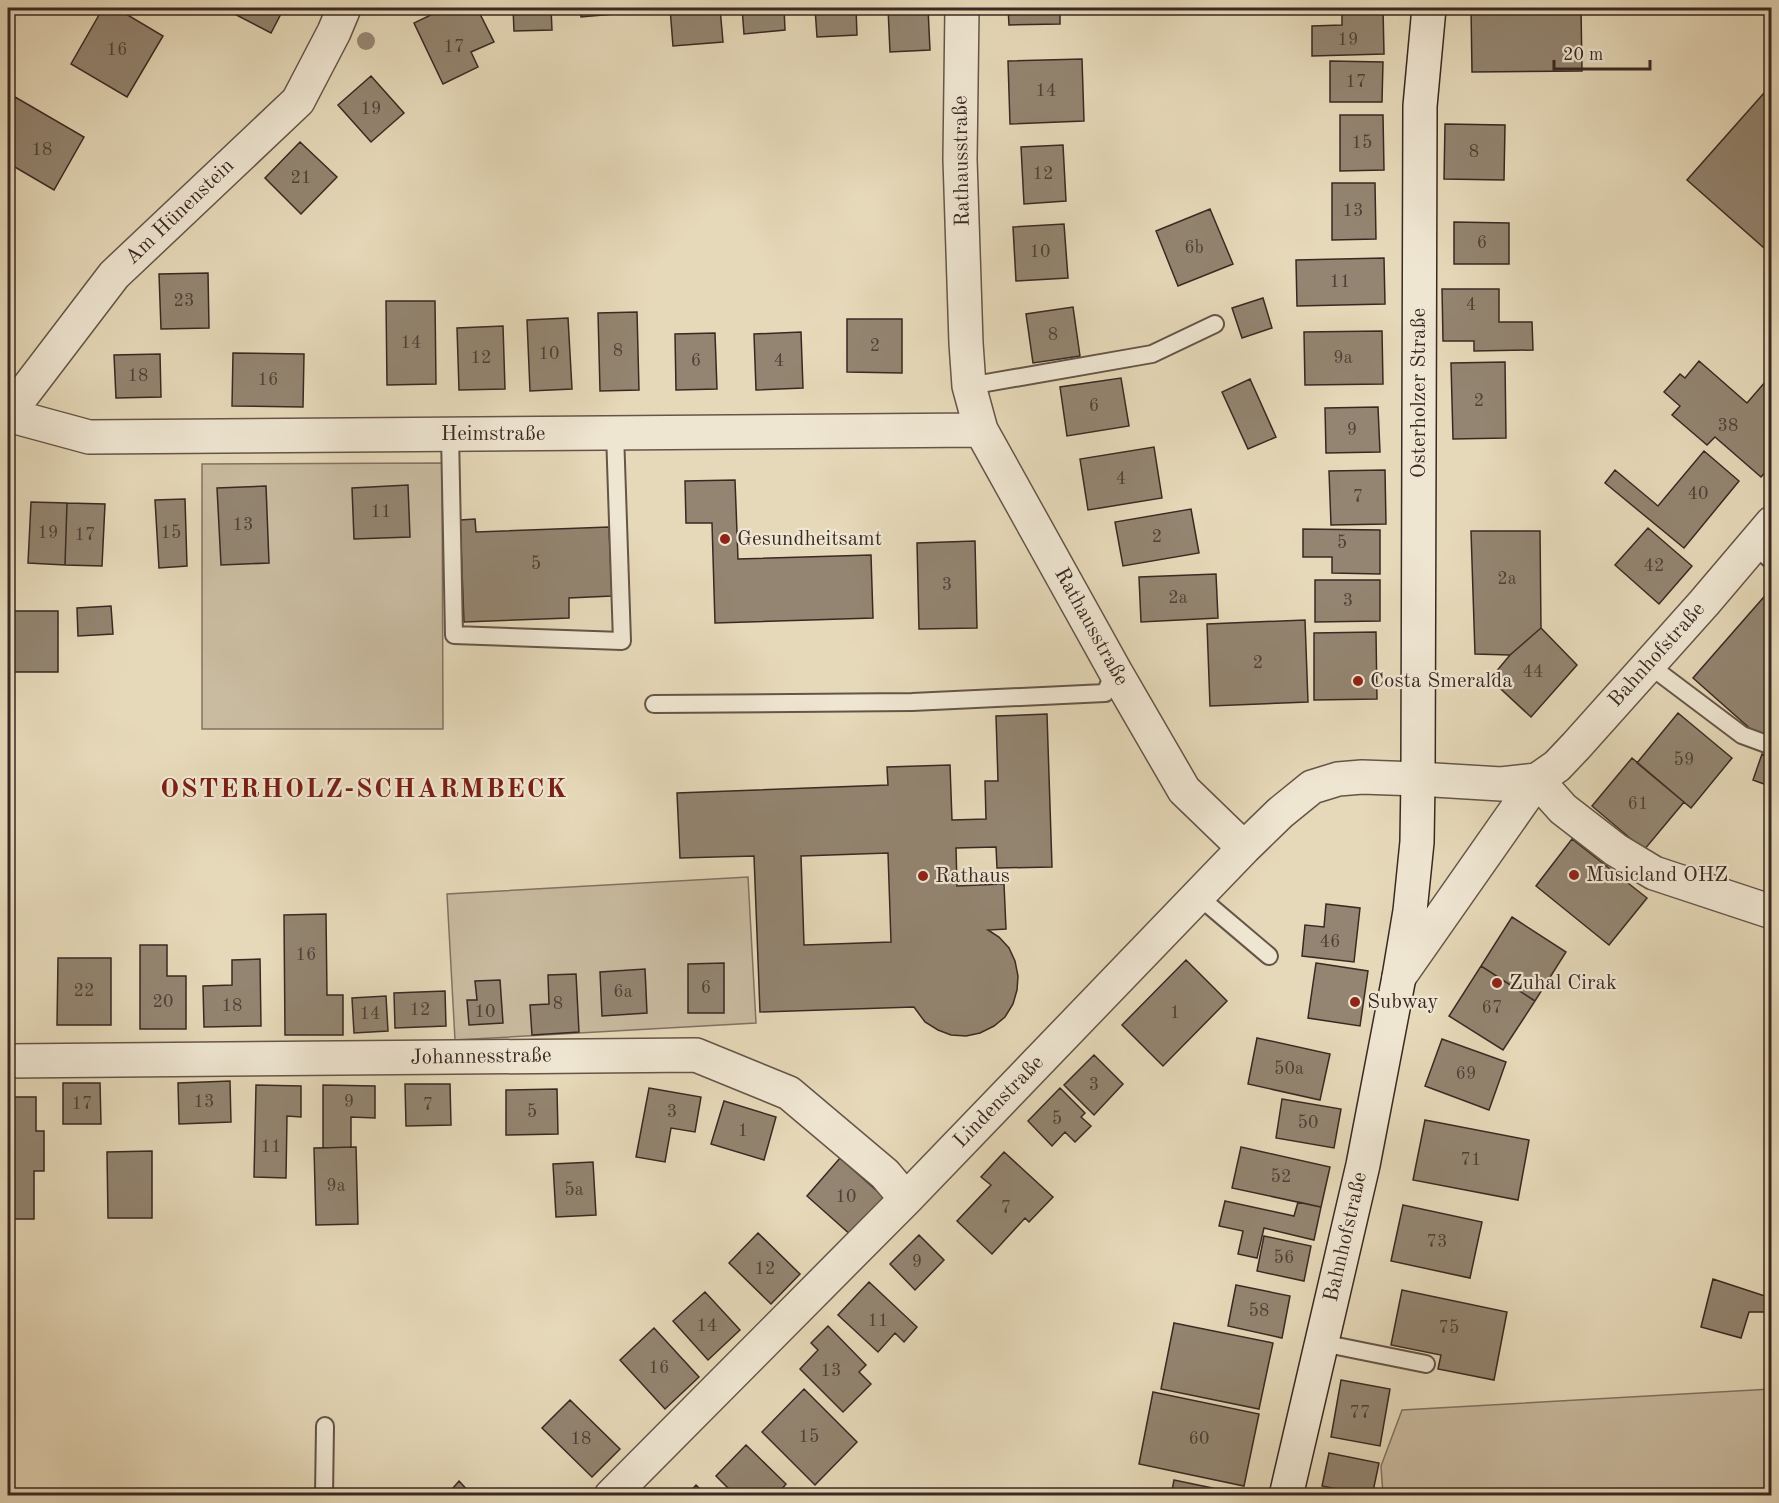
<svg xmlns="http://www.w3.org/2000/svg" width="1779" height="1503" font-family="'Old Standard TT',serif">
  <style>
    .green { fill: #c9bba0; stroke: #827262; stroke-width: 1.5 }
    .building { fill: #938571; stroke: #3a2923; stroke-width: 1.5; fill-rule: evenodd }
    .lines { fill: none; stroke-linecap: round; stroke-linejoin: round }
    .lane-casing { stroke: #655548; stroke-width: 20 }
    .street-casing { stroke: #655548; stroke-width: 36 }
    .secondary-casing { stroke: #3a2923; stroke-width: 36 }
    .lane { stroke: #efe6d2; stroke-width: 16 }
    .street { stroke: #efe6d2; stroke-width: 33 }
    .secondary { stroke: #efe6d2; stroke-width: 33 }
    .tree { fill: #978874 }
    .poi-dot { fill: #8f2418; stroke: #efe6d2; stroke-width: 2 }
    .labels { text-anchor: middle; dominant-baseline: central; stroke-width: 4.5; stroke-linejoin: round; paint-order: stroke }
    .number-label { font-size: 18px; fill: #504036 }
    .street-label { font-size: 21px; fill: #3a2923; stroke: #efe6d2 }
    .poi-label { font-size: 21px; fill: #3a2923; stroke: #efe6d2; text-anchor: start }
    .district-label { font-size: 27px; font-weight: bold; letter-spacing: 1.5px; fill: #7a1f14; stroke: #efe6d2 }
  </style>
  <rect width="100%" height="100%" fill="#e6d9b9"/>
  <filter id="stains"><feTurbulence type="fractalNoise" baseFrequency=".00333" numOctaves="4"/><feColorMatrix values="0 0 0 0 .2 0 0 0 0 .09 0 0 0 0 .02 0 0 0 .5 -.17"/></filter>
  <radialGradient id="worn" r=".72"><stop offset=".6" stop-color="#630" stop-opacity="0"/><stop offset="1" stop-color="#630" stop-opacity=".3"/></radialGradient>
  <path class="green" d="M442 463 443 729H202V464Z
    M748 877 756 1023 455 1040 447 894Z
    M1771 1389V1495H1383L1381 1466 1402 1410Z"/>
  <path class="building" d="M103 8H116L163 36 127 97 71 64Z
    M223 8H284L271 33Z
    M445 8H477L494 42 471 52 478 67 443 84 414 23Z
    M513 8H551L552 30 514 31Z
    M580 8H613L614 14 581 17Z
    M613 8H647V11L614 14Z
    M670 8H720L723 42 673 46Z
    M742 8H784L785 30 744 34Z
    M815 8H856L857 35 817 37Z
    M888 8H928L930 50 890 52Z
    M1008 8H1060V24L1009 25Z
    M1342 8H1383L1384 54 1312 56V26L1342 25Z
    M1471 8H1581L1582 71 1472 72Z
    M1082 59 1084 121 1010 124 1008 61Z
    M1330 61 1383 62 1382 102H1330Z
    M371 76 404 113 371 142 338 105Z
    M1772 84V180L1770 182 1772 183V255L1687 180Z
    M15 97 84 137 54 190 8 163V110Z
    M1340 115H1383L1384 170 1340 171Z
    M1445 124 1505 125 1504 180 1444 179Z
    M300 142 337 177 301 214 265 178Z
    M1063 145 1066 201 1024 204 1021 147Z
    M1332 183H1375L1376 239 1332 240Z
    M1210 209 1233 264 1178 286 1156 231Z
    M1454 222 1509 223V264H1454Z
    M1064 224 1068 278 1016 281 1013 227Z
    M1384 258 1385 304 1297 306 1296 260Z
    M208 273 209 328 161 329 159 274Z
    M1442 289H1499V322H1532L1533 350 1474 351V341H1443Z
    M1263 298 1272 328 1242 338 1232 308Z
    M386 301H435L436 384 387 385Z
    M1073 307 1080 356 1033 363 1026 314Z
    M637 312 639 390 600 391 598 313Z
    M568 318 572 389 530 391 527 320Z
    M847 319H902V373L847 372Z
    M503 326 505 389 459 390 457 328Z
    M1382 331 1383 384 1305 385 1304 332Z
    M801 332 803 388 756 390 754 334Z
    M715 333 717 389 676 390 675 334Z
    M233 353 304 354 303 407 232 406Z
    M160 354 161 397 116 398 114 355Z
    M1699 361 1747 403 1772 374V465L1761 477 1715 437 1707 445 1672 415 1680 406 1664 392 1680 374 1685 378Z
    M1505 362 1506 438 1453 439 1451 363Z
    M1121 378 1129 426 1067 436 1060 387Z
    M1250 379 1276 437 1248 449 1222 392Z
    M1378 407 1380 452 1326 453 1325 408Z
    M1154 447 1162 498 1088 510 1080 459Z
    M1704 451 1739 481 1684 548 1605 483 1615 470 1658 506Z
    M1385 470 1386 524 1331 525 1329 471Z
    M735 480 738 559 871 555 873 618 715 623 712 523H686L685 481Z
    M408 485 410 537 354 539 352 488Z
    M266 486 269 563 221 565 217 488Z
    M185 499 187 566 159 568 155 500Z
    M31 502 67 503 65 565 28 563Z
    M67 503 105 504 102 566 65 565Z
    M1191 509 1199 553 1123 566 1115 522Z
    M475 519 476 532 609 527 612 596 569 598V618L464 622 460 520Z
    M1648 528 1692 566 1659 604 1615 565Z
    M1303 529 1380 530V574L1332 573V557H1303Z
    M1471 531H1540L1541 628 1510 655 1475 654Z
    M975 541 977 628 919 629 917 543Z
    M1216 574 1218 618 1141 622 1139 577Z
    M1315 580H1380V621L1315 622Z
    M1770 590 1772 591V739L1754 732 1693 678Z
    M111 606 113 634 78 636 77 608Z
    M8 611H58V672H8Z
    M1305 620 1308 702 1210 706 1207 624Z
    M1541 628 1577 665 1531 717 1490 679 1510 655Z
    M1376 632 1377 699 1314 700V633Z
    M1678 713 1732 758 1691 808 1637 763Z
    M1047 714 1052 867 997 868 996 847 956 848 957 886 1004 884 1006 929 988 930 999 937 1009 948 1015 961 1018 976 1017 990 1013 1004 1005 1017 994 1026 980 1033 966 1036 951 1035 938 1030 925 1022 914 1007 760 1012 754 856 680 858 677 793 888 785 887 767 950 765 952 820 986 819 985 781H998L996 716ZM888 853 891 942 804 945 801 856Z
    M1762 754 1772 758V787L1753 780Z
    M1632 758 1684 802 1644 850 1592 806Z
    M1572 839 1647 898 1609 945 1536 886Z
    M1326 904 1360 908 1354 962 1302 956 1305 925 1324 927Z
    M326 914 327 995H343V1035H285L284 915Z
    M1512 917 1566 952 1535 1001 1481 966Z
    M140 945H167V976H186V1029H140Z
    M58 958H111V1025H57Z
    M260 959 261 1026 204 1027 203 986 232 985V960Z
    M1186 960 1227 1001 1163 1066 1122 1025Z
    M724 963V1013H688V964Z
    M1316 963 1368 971 1360 1026 1308 1018Z
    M1481 966 1535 1001 1503 1050 1449 1016Z
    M645 969 647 1013 602 1016 600 972Z
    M576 974 579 1032 532 1035 530 1005 549 1004 548 975Z
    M500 980 503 1023 469 1025 467 1000H477L475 981Z
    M445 991 446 1026 395 1028 394 993Z
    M386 996 388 1031 354 1033 352 998Z
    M1257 1038 1330 1054 1320 1100 1248 1084Z
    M1442 1039 1506 1062 1489 1110 1425 1086Z
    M1094 1055 1123 1084 1094 1115 1064 1085Z
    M230 1081 231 1122 179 1124 178 1083Z
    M63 1083H100L101 1124H63Z
    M405 1084H450L451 1125 406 1126Z
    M256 1085 301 1086V1117L287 1116 286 1178 254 1177Z
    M323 1085 375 1086V1118L351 1117V1147L323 1148Z
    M649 1088 701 1097 695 1132 671 1128 665 1162 636 1157Z
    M1060 1088 1085 1113 1081 1117 1091 1126 1075 1142 1065 1132 1052 1146 1028 1121Z
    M557 1089 558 1134 506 1135V1090Z
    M8 1097H36V1131H44V1171H34V1219H8Z
    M1282 1099 1341 1109 1334 1148 1276 1138Z
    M724 1101 776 1117 764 1160 711 1144Z
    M1425 1120 1529 1140 1518 1200 1413 1180Z
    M356 1147 358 1224 316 1225 314 1148Z
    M1241 1147 1330 1167 1321 1207 1232 1188Z
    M152 1151V1218H108L107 1152Z
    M1004 1152 1053 1197 1029 1222 1025 1218 992 1254 957 1221 991 1185 981 1177Z
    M840 1158 885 1198 852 1236 807 1196Z
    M593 1162 596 1215 556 1217 553 1164Z
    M1225 1201 1294 1216 1298 1202 1321 1207 1314 1240 1264 1228 1257 1258 1238 1254 1243 1231 1219 1226Z
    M1403 1205 1482 1222 1470 1278 1391 1261Z
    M758 1233 800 1274 771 1304 729 1263Z
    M919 1235 944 1260 915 1290 890 1264Z
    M1264 1236 1311 1246 1304 1281 1257 1271Z
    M1713 1279 1771 1298 1769 1312H1749L1741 1338 1701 1327Z
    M869 1282 917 1327 904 1342 895 1333 878 1352 838 1315Z
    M1236 1285 1290 1296 1282 1338 1228 1326Z
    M1402 1290 1507 1312 1494 1380 1438 1369 1441 1355 1391 1345Z
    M705 1292 740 1330 708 1360 673 1321Z
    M1174 1323 1273 1343 1259 1409 1161 1389Z
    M828 1326 866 1365 859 1372 871 1384 843 1412 800 1369 818 1350 811 1343Z
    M654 1328 699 1377 665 1409 620 1360Z
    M1341 1380 1390 1389 1380 1446 1331 1437Z
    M804 1389 857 1442 815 1485 762 1432Z
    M1153 1392 1259 1414 1244 1486 1139 1464Z
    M570 1400 620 1449 592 1477 542 1428Z
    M746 1445 786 1484 776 1496H736L716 1476Z
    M1329 1453 1379 1463 1372 1496 1322 1486Z
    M1174 1480 1251 1496H1171Z
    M459 1481 473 1496H446Z
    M696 1485 707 1496H686Z"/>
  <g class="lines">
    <defs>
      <path id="lane" d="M969 386 1152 354 1215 324
        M450 434 454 635 622 641 615 433
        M1753 545 1772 561
        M1649 665 1742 735 1772 746
        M654 704 912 702 1105 693 1115 671
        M1197 895 1269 956
        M1322 1343 1426 1364
        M324 1496 325 1426"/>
      <path id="street" d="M962 8 960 159 966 343 969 386 981 430 1115 671 1184 790 1244 848
        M8 414 114 275 298 101 334 32 344 8
        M8 415 89 437 981 430
        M1537 780 1563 809 1616 850 1654 873 1772 912
        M1399 977 1537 780 1557 766 1576 746 1704 603 1772 523
        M8 1061 696 1055 789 1093 885 1174 906 1199
        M611 1496 906 1199 1244 848 1280 813 1312 787 1338 779 1362 777 1418 779 1501 784 1537 780"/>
      <path id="secondary" d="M1286 1496 1363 1165 1399 977 1410 911 1417 842 1418 779 1420 106 1429 8"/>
    </defs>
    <use href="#lane" class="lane-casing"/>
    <use href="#street" class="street-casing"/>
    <use href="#secondary" class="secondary-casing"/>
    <use href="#lane" class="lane"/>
    <use href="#street" class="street"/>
    <use href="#secondary" class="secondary"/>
  </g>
  <circle class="tree" cx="366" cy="41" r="9"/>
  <g class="poi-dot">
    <circle cx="725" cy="539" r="6"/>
    <circle cx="1358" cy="681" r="6"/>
    <circle cx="1574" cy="875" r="6"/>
    <circle cx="923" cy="876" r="6"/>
    <circle cx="1497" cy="983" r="6"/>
    <circle cx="1355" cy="1002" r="6"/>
  </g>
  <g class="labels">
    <g class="number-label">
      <text x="1348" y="40">19</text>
      <text x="454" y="47">17</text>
      <text x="117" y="50">16</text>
      <text x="1356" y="82">17</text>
      <text x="1046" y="91">14</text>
      <text x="371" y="109">19</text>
      <text x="1362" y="143">15</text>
      <text x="42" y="150">18</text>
      <text x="1474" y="152">8</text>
      <text x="1043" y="174">12</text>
      <text x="301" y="178">21</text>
      <text x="1353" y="211">13</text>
      <text x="1482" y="243">6</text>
      <text x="1194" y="248">6b</text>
      <text x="1040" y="252">10</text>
      <text x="1340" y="282">11</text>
      <text x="184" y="301">23</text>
      <text x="1471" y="305">4</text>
      <text x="1053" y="335">8</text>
      <text x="411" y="343">14</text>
      <text x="875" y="346">2</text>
      <text x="618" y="351">8</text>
      <text x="549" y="354">10</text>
      <text x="481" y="358">12</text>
      <text x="1343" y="358">9a</text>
      <text x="696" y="361">6</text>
      <text x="779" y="361">4</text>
      <text x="138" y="376">18</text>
      <text x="268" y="380">16</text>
      <text x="1479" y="401">2</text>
      <text x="1094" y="406">6</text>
      <text x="1728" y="426">38</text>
      <text x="1352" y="430">9</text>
      <text x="1121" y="479">4</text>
      <text x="1698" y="494">40</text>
      <text x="1358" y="497">7</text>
      <text x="381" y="512">11</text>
      <text x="243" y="525">13</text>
      <text x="48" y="533">19</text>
      <text x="171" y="533">15</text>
      <text x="85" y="535">17</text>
      <text x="1157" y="537">2</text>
      <text x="1342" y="543">5</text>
      <text x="536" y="564">5</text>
      <text x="1654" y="566">42</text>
      <text x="1507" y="579">2a</text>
      <text x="947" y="585">3</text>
      <text x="1178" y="598">2a</text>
      <text x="1348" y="601">3</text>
      <text x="1258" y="663">2</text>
      <text x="1533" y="672">44</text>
      <text x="1684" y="760">59</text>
      <text x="1638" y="804">61</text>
      <text x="1330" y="942">46</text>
      <text x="306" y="955">16</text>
      <text x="706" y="988">6</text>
      <text x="84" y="991">22</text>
      <text x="623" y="992">6a</text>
      <text x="163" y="1002">20</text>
      <text x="558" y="1004">8</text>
      <text x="232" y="1006">18</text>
      <text x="1492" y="1008">67</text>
      <text x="420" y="1010">12</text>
      <text x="485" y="1012">10</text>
      <text x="1175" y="1013">1</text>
      <text x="370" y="1014">14</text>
      <text x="1289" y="1069">50a</text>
      <text x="1466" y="1074">69</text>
      <text x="1094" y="1085">3</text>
      <text x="204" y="1102">13</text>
      <text x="349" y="1102">9</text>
      <text x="82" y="1104">17</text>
      <text x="428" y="1105">7</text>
      <text x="532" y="1112">5</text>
      <text x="672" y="1112">3</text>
      <text x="1057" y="1119">5</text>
      <text x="1308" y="1123">50</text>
      <text x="743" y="1131">1</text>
      <text x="271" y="1147">11</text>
      <text x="1471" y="1160">71</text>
      <text x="1281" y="1177">52</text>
      <text x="336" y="1186">9a</text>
      <text x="574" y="1190">5a</text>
      <text x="846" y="1197">10</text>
      <text x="1006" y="1208">7</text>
      <text x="1437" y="1242">73</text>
      <text x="1284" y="1258">56</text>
      <text x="917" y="1262">9</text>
      <text x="765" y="1269">12</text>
      <text x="1259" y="1311">58</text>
      <text x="878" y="1321">11</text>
      <text x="707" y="1326">14</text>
      <text x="1449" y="1328">75</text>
      <text x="659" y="1368">16</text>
      <text x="831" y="1371">13</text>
      <text x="1360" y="1413">77</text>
      <text x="809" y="1437">15</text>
      <text x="581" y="1439">18</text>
      <text x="1199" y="1439">60</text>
    </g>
    <g class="street-label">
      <text transform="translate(962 161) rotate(-91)">Rathausstraße</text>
      <text transform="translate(180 212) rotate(-44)">Am Hünenstein</text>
      <text transform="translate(1419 393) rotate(-90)">Osterholzer Straße</text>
      <text x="493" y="434">Heimstraße</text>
      <text transform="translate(1091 627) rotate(61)">Rathausstraße</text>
      <text transform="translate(1657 655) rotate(-48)">Bahnhofstraße</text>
      <text transform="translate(481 1057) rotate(-1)">Johannesstraße</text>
      <text transform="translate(999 1102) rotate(-46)">Lindenstraße</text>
      <text transform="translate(1346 1237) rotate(-77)">Bahnhofstraße</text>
    </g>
    <g class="poi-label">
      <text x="737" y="539">Gesundheitsamt</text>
      <text x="1370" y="681">Costa Smeralda</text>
      <text x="1586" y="875">Musicland OHZ</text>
      <text x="935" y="876">Rathaus</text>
      <text x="1509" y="983">Zuhal Cirak</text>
      <text x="1367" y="1002">Subway</text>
    </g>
    <g class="district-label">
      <text x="364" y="789">OSTERHOLZ-SCHARMBECK</text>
    </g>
  </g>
  <rect width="1779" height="1503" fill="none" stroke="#e6d9b9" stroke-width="30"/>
  <rect x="9" y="9" width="1761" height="1485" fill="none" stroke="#3a2923" stroke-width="3"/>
  <rect x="15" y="15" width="1749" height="1473" fill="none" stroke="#3a2923" stroke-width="1.5"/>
  <path d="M1554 60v9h96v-9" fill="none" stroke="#3a2923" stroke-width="3"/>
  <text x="1563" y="60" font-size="18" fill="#3a2923" stroke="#efe6d2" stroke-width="4.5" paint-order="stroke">20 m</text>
  <rect width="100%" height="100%" filter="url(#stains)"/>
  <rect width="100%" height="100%" fill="url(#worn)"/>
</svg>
